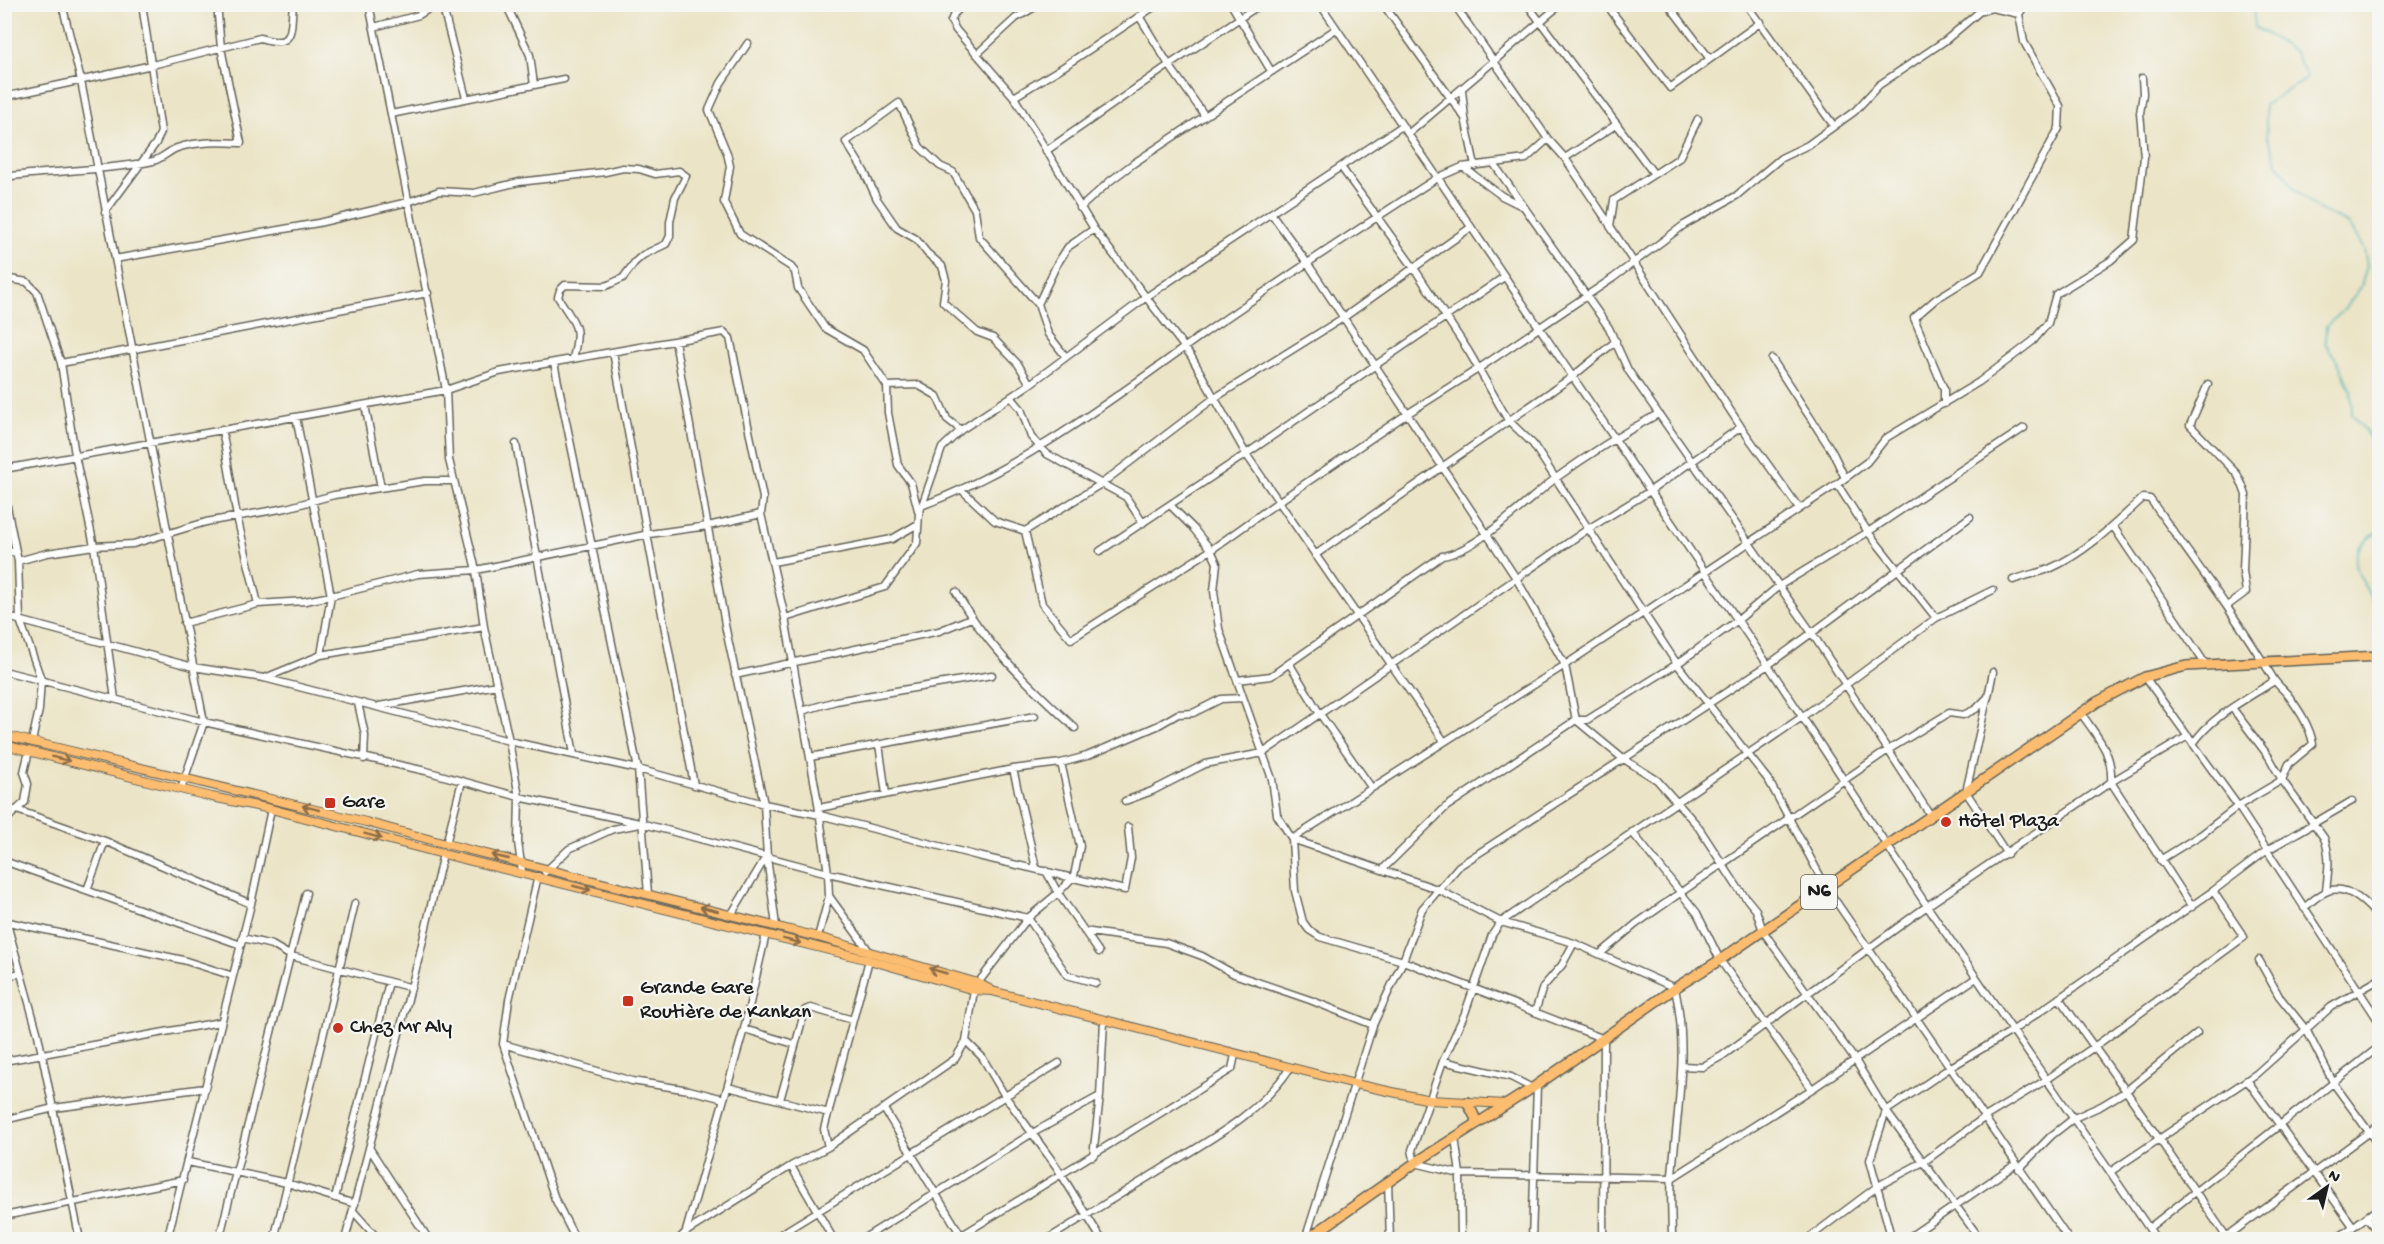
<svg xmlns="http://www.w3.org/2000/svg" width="2384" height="1244" font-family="'Gochi Hand',sans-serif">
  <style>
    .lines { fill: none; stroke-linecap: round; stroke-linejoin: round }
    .stream { stroke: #3daeb6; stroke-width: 1.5 }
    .minor-casing { stroke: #646258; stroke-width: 9 }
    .major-casing { stroke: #646258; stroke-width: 10 }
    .highway-casing { stroke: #646258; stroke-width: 12 }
    .minor { stroke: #fff; stroke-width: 6 }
    .major { stroke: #fcbd6f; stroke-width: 8 }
    .highway { stroke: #fcbd6f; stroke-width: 9 }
    .oneway { stroke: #8c6c46 }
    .poi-dot { fill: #c8321e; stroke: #f6f6f2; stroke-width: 2 }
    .labels { text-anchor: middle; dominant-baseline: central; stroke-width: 4.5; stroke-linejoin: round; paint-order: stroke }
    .shield { fill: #f6f6f2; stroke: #5d5d5c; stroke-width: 1.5 }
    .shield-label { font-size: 20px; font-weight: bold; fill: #1c1c1c }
    .poi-label { font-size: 21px; fill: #1c1c1c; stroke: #f6f6f2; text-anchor: start }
  </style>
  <rect width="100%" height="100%" fill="#f6f6f2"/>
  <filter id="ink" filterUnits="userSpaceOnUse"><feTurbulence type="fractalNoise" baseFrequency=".0167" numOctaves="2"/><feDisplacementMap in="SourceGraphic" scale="12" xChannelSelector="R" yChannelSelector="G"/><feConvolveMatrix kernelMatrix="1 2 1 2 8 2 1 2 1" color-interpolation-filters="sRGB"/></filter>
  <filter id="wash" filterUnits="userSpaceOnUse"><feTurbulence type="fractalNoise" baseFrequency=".008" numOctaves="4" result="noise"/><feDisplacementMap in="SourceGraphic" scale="24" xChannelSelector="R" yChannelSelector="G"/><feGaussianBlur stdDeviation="1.35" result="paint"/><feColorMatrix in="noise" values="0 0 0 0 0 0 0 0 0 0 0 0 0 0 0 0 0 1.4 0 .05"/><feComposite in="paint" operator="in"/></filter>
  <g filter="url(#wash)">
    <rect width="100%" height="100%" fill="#ebe4c6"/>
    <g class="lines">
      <path class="stream" d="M2253 4 2255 27 2295 52 2307 78 2265 105 2267 136 2277 162 2295 190 2318 209 2349 224 2364 249 2367 265 2361 287 2343 311 2326 326 2325 343 2338 362 2351 391 2352 414 2380 451
        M2377 649C2377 639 2380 626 2377 616 2370 581 2331 557 2380 531"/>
    </g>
  </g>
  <g filter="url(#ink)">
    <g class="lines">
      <defs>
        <path id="minor" d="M62 4 81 81 204 722 181 789
          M369 4 446 390 449 460 476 570 484 627 509 741 519 797 518 842 522 872
          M442 4 466 98
          M506 4 530 55 534 85
          M964 4 954 14 951 21 956 30 1014 97 1094 229 1191 356 1246 454 1444 741
          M1231 4 1271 71
          M1320 4 1768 665 1927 906 2157 1240
          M1383 4 1465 118
          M1454 4 1548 139 1565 158 1610 225
          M1527 4 1654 174
          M1606 4 1670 88 1761 22
          M1668 4 1710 59
          M1746 4 1834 126
          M1139 16 1169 65 1205 116
          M374 27 419 15 436 4
          M748 43 721 83 709 110 727 153 730 166 724 202 740 234 791 267 795 272 798 288 825 328 863 350 887 386 888 413 898 465 911 483 919 514
          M977 54 1016 18 1040 4
          M1462 90 1465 118 1475 166
          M4 97 152 65 260 38C296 49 290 31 293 4
          M1014 97 1063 67 1158 4
          M391 114 564 79
          M1698 119 1679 158 1614 200 1610 226 1741 427 1799 508
          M1408 134 1561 4
          M1046 151 1169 65 1261 4
          M1565 158 1617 124
          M1494 164 1609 328 1628 370 1812 633 1931 816
          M1341 167 1414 268 1469 352 1508 420 1533 444 1677 664 1769 781 1826 887 2069 1240
          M1463 167 1502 196 1522 206
          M4 179 11 176C59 170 106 171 153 161 161 159 169 151 177 148 198 141 220 142 241 143L221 48 217 4
          M1080 208 1110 181 1134 163 1336 29
          M105 212 156 143 161 132 142 4
          M1271 213 1308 264 1516 578 1565 665 1576 720 1622 758 1657 780 1697 825 1738 888 1756 910 1763 931 1855 1060 1886 1111 1981 1240
          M115 259 318 223 408 202 439 191 474 193 519 182 605 172 623 168 639 169 655 174 679 171 686 176 675 198 670 222V236L666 244 643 255 635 262 623 278 606 286 565 285 560 290 558 297C574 324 582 324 573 358
          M4 278 27 282 37 292 61 363 75 455 94 546 115 699
          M1038 304 1056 266 1068 247 1094 229
          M675 341 726 630 764 804 767 857 776 926
          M613 352 694 785
          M1772 359 1832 451 1845 478
          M61 363 428 293
          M554 363 638 769 648 894
          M1030 384 1018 364 993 338 977 332 943 302 946 280 942 266 927 253 916 239 897 228 877 199 864 171 846 142 899 103 920 147 940 166 953 172 975 210 979 237 1038 304 1048 334 1066 357
          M2208 384 2190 425 2237 474 2242 484 2246 495 2243 571 2246 592 2227 606
          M887 386 918 385 937 396 947 419 961 430
          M1011 397 1021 409 1031 437 1047 454 1126 497 1143 523
          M1944 404V389L1914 318 1936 299 1980 272 2059 128 2060 106 2024 42 2019 14 2026 4
          M365 405 381 488
          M296 417 331 596 321 655
          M222 429 237 517 258 604
          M516 444 574 754
          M4 469 446 390 499 372 724 332 730 338 763 498 761 514 785 618
          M1837 484 1868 532 1936 618
          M963 491 995 521 1025 531 1042 604 1071 639 1211 550 1278 502 1407 414 1478 369 1613 278 1684 225 1736 196 1781 158 1808 145 1855 111 1879 85 1946 40 1979 12 1992 8 2019 14
          M4 492 18 561 20 620 41 679 39 710 32 741
          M1170 505 1193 528 1211 550 1217 563 1214 591 1219 629 1272 779 1277 815 1292 839 1295 891 1303 922 1309 930 1320 937 1403 961 1604 1039 1603 1240
          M921 506C1023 468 1111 400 1199 337 1277 282 1357 230 1437 178L1462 167 1526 159 1548 139
          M2113 526 2206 665
          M1025 531 1101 484 1213 399 1343 318 1470 228
          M4 550 16 553
          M1100 551 1246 454 1504 277
          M1315 555 1572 377 1616 341
          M18 561 47 553 94 546 133 544 206 522 286 508 334 495 425 481H454
          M773 562 892 539 918 524
          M2013 580C2024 576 2037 573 2049 569 2084 554 2115 524 2143 498L2150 499C2192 558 2236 616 2273 678 2277 685 2283 689 2288 695 2299 710 2310 726 2313 744L2289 764 2282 780 2238 806 2202 834 2160 860
          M956 592C987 647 1029 685 1075 728
          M4 616 193 667 264 678 509 741 638 769 764 804 820 815 978 856 1125 890 1131 858 1128 827
          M184 623 258 604 305 601 331 596 418 574 476 570 649 534 708 526 761 514
          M1289 663 1320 714 1371 787
          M4 671 204 722 426 771 519 797 644 824 828 873 1028 918 1067 975 1096 983
          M735 675 939 631 971 618
          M2145 677 2238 806 2380 1023
          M265 678 321 655 484 627
          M1237 680 1271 676 1442 556C1477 551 1527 500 1556 478 1589 454 1623 433 1658 414
          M1987 699 1966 792 2007 854
          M358 703 365 735 364 759
          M379 706 497 685
          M2233 709 2269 757 2282 780 2324 838C2331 855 2328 873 2326 891
          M802 711 836 701 992 675
          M2081 713C2097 737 2113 752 2111 782L2192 907
          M879 744 886 794
          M2193 744C2211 716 2247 699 2274 681
          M810 757 1035 716
          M1013 769 1061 763 1087 756 1157 726 1178 714 1193 713 1221 699 1242 698
          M1125 801 1152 791 1205 764 1263 753 1588 529 1650 491 1741 427
          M819 808 1013 769 1036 868
          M4 810H17L105 841 251 904
          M4 825 10 816 25 802 28 784 24 772 29 751
          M1632 832 1697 913 1720 960 1812 1089 1672 1178 1460 1174 1415 1163 1412 1150 1443 1061 1465 1013 1492 935 1501 922 1802 717 1936 618 1993 590
          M1292 839 1565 665 1837 484 1867 462 1886 438 1979 382 2033 341 2048 323 2056 294 2110 261 2134 240 2144 157 2140 113 2143 94 2142 78
          M1292 839 1437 889 1501 922 1574 943 1675 988C1689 1050 1677 1112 1672 1175 1670 1196 1672 1218 1672 1240
          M446 844 462 781
          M4 861 241 945
          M1383 869 1446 807 1576 720H1587L1677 664 1738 620 1779 586 1868 532 2024 428
          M1046 871 1058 893 1099 952
          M545 872 569 849 613 829 640 824
          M538 876 509 1000 503 1044 555 1199 576 1240
          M87 890 105 841
          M829 896 869 951
          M2304 908C2311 902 2319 894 2328 891 2348 884 2369 905 2380 920
          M4 913 38 1035 80 1240
          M731 915 766 857
          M4 921 183 960 233 976
          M1084 931 1166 943 1202 956 1234 974 1310 1000 1373 1025
          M818 937 829 896 828 873 817 797 785 618 885 587 917 543 919 514 942 448 961 430 1030 384 1145 298 1202 259 1402 126
          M243 938 272 945 291 956 409 987
          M1600 954 1636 924 1680 893 1888 750 1949 713 1963 715 1976 709 1988 697 1993 672
          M2259 960 2279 996 2307 1031 2334 1084 2380 1147
          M4 977 20 973
          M2059 998 2126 1091 2226 1236
          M1535 1012 1543 987 1562 965 1574 943
          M744 1029 794 1044
          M966 1041 982 1057 1005 1096 1056 1166 1102 1240
          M503 1044 632 1081 689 1090 724 1099
          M4 1061 220 1022
          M1443 1061 1511 1077 1532 1088
          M1682 1066 1702 1067 1722 1056 1927 906 2111 782 2188 736
          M2247 1080 2353 1226
          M728 1087 829 1113
          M1812 1089 1976 978
          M780 1100 805 1010 811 1008 853 1020
          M884 1109 964 1240
          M4 1120 54 1108 205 1088
          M1455 1137 1460 1174 1461 1240
          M828 1147 824 1129 869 960
          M370 1149 429 1240
          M1093 1156 1100 1096 1104 1021
          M188 1162 287 1183 355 1204
          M791 1166 834 1240
          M2019 1169 2051 1136 2074 1118 2101 1106 2126 1091 2197 1033
          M2110 1172 2256 1074 2331 1007 2380 979
          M1388 1181 1390 1240
          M335 1198 389 982
          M353 1211 379 1240
          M4 1216 183 1180
          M2366 1217 2380 1235
          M2149 1228 2380 1046
          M686 1231 744 1029 766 934
          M167 1240 251 904 271 809
          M219 1240 306 893
          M274 1240 355 903
          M345 1240 419 957 443 854
          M678 1240 686 1232 791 1166 828 1147 955 1059 966 1041 974 990 978 983 1028 918 1058 893 1074 876 1080 846 1061 763
          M771 1240 1059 1063
          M861 1240 1031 1134 1100 1096
          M954 1240 1232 1069 1235 1055
          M1046 1240C1084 1217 1122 1193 1160 1170 1206 1142 1260 1114 1290 1068
          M1305 1240 1373 1025 1403 961 1422 909 1459 866 1768 665 1970 517
          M1532 1240 1537 1085
          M1806 1240 1878 1186 1925 1161 1985 1117 2046 1080 2094 1047 2244 937 2213 891
          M1892 1240 1870 1160 1886 1111 1951 1067 2012 1031 2213 891 2266 851 2352 801
          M1905 1240 2016 1164
          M2222 1240 2380 1124
          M2335 1240 2380 1207"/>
        <path id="major" d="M4 735 366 822 446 844 818 937 978 983 991 990
          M4 745 212 797 271 809 443 854 869 960 974 990 992 991 1355 1084 1430 1100 1507 1104"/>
        <path id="highway" d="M1467 1102 1478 1123
          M1306 1240 1415 1163 1537 1085 1675 988 1720 960 2097 702 2145 677 2186 666 2380 656"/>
      </defs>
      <use href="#minor" class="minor-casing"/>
      <use href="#major" class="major-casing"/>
      <use href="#highway" class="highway-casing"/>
      <use href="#minor" class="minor"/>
      <use href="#major" class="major"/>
      <use href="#highway" class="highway"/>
    </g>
    <defs><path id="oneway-shaft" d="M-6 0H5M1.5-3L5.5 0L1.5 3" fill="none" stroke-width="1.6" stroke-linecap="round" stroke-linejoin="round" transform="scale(1.5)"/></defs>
    <g class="oneway">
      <use href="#oneway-shaft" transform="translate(61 759) rotate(14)"/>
      <use href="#oneway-shaft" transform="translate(311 808) rotate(-166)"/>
      <use href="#oneway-shaft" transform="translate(373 836) rotate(15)"/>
      <use href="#oneway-shaft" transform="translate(500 857) rotate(-167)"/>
      <use href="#oneway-shaft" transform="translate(582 888) rotate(14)"/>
      <use href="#oneway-shaft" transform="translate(709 909) rotate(-166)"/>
      <use href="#oneway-shaft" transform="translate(792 941) rotate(14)"/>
      <use href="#oneway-shaft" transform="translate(938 971) rotate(-164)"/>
    </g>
  </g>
  <g class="poi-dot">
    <rect x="324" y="797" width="12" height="12" rx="3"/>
    <circle cx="1946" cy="822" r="6"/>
    <rect x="622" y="995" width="12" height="12" rx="3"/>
    <circle cx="338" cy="1028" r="6"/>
  </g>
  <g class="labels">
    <rect class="shield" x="1801" y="875" width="36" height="34" rx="4.5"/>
    <g class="shield-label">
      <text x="1819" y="892">N6</text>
    </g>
    <g class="poi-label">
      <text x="342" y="803">Gare</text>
      <text x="1958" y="822">Hôtel Plaza</text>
      <text x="640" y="989">Grande Gare<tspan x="640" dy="24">Routière de Kankan</tspan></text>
      <text x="350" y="1028">Chez Mr Aly</text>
    </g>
  </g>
  <rect width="2384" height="1244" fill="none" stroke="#f6f6f2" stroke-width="24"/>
  <g transform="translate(2327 1187) rotate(34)" stroke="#f6f6f2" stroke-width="4.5" paint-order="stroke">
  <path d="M0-4.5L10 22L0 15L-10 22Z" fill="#1c1c1c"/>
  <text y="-9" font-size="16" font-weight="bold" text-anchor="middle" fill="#1c1c1c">N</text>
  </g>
</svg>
